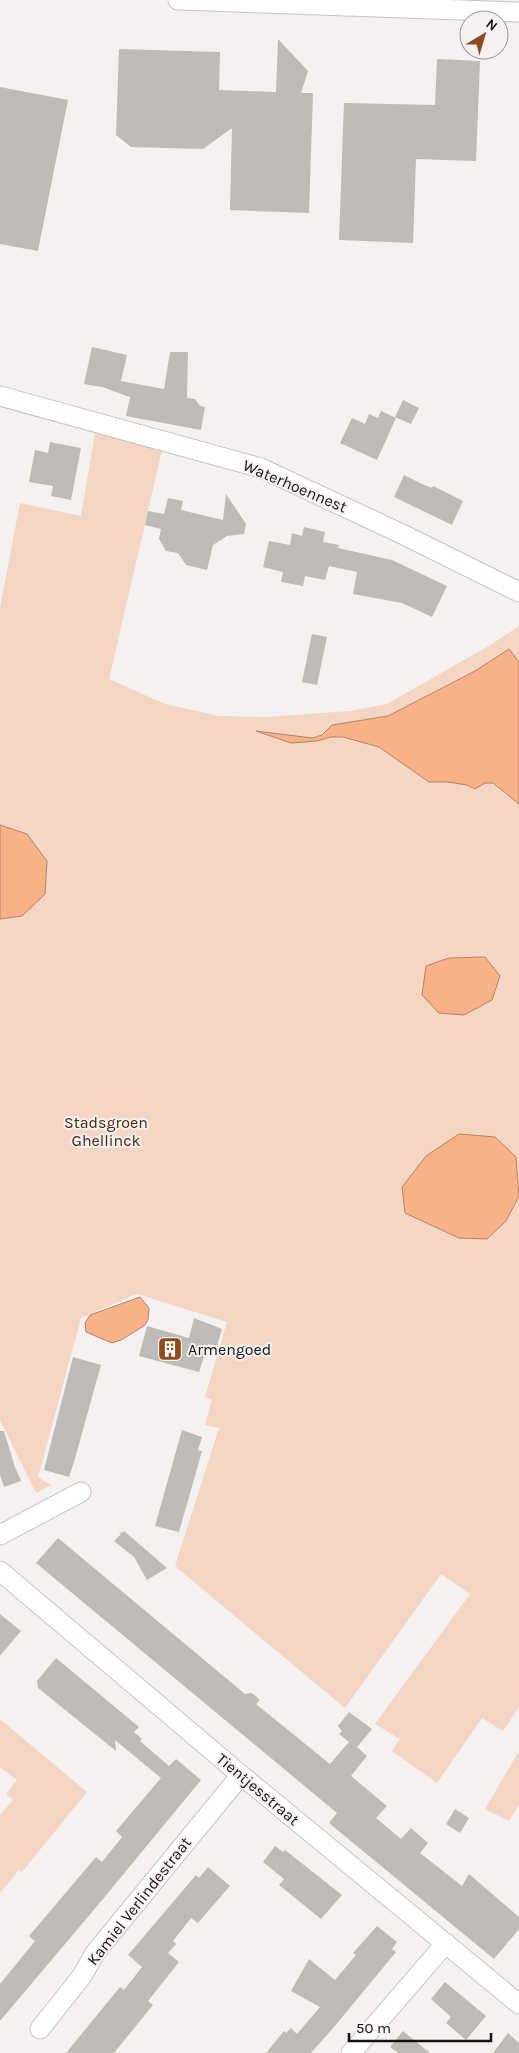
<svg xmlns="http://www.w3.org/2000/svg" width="519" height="2053" font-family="Karla,sans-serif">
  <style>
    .green { fill: #f5d5c3 }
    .water { fill: #f9b288; stroke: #b58365 }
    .building { fill: #bebbb9 }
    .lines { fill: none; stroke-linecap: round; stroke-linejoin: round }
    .minor-casing { stroke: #c6c3c2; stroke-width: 21 }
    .minor { stroke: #fff; stroke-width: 19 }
    .labels { text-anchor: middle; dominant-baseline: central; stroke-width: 4; stroke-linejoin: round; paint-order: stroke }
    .street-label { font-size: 16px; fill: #151413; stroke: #f4f1f0 }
    .park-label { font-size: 16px; fill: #492710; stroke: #f4f1f0 }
    .poi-label { font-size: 16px; fill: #151413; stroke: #f4f1f0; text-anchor: start }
  </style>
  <rect width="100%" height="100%" fill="#f4f1f0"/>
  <path class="green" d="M96 427 163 446 109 679 165 704 219 716 266 717 350 711 387 704 492 644 519 626V662L509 649 475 671 388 716 333 725 322 735 312 738 259 731 291 743 317 741 332 737H343L379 747 429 782H448L467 785 475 789 485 783H493L519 804V1185L516 1157 405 1213 459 1238 506 1221 519 1196V1707L503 1731 482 1718 437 1783 392 1751 400 1739 375 1724 470 1594 441 1574 345 1708 175 1566 219 1428 205 1425 212 1400 205 1397 227 1322 137 1294 81 1318 38 1477 51 1485 36 1493 0 1420V919L22 916 27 834 0 825V608L20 503 81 516Z
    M0 1719 87 1792 22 1872 19 1870 0 1893V1815L13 1800 6 1794 17 1780 0 1767Z
    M519 1751V1804L509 1821 485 1809Z"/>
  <path class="water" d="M509 649 519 662V804L493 783H485L475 789 467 785 448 782H429L379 747 343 737H331L317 741 291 743 256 731 312 738 322 735 332 725 388 716 475 671Z
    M0 825 27 834 47 861 45 894 22 916 0 919Z
    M485 957 500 976 492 1000 464 1015 439 1013 422 995 426 966 449 958Z
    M459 1134 495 1137 516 1157 519 1196 506 1221 487 1239 459 1238 405 1213 402 1187 426 1156Z
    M140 1297 149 1308 148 1320 144 1326 121 1340 112 1343 86 1332 85 1323 90 1315Z"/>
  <path class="building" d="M278 39 308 71 301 93H313L309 213 230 210 232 128 203 149 131 147 116 135 119 49 220 52 219 90 276 92Z
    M437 59 480 61 476 161 416 159 413 243 339 240 344 103 435 105Z
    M0 87 68 100 38 251 0 244Z
    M92 347 127 355 121 381 164 389 170 352H188L187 398 195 399 200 406 205 407 201 430 126 416 130 397 102 387 84 384Z
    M403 400 419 408 411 424 395 417Z
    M381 411 396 418 377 460 340 443 352 418 365 424 369 414 378 418Z
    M50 442 81 448 71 500 51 496 53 486 29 482 35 450 48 453Z
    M404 475 422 484 432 488 433 486 463 501 452 525 394 497Z
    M226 494 246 524 244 534 227 536 213 545 207 570 186 565 178 553 166 551 159 539 161 529 145 525 148 511 164 514 168 498 183 501 181 510 223 520Z
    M304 527 325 532 323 542 339 545 338 548 392 560 447 586 432 617 402 603 353 594 357 572 329 566 325 580 305 576 303 586 281 582 283 572 263 567 269 541 290 545 292 533 302 536Z
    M312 634 327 637 317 685 302 682Z
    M194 1318 222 1329 217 1346 208 1344 199 1372 139 1356 147 1326 189 1338Z
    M73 1357 101 1365 74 1462 69 1477 44 1470Z
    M182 1430 202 1437 198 1450 202 1451 179 1532 155 1526Z
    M0 1431H4L15 1467 21 1481 4 1487 0 1475Z
    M119 1531 122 1533 124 1531 167 1568 147 1580 134 1557 114 1541 121 1534Z
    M58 1538 245 1694 252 1693 260 1700 256 1704 330 1764 349 1742 339 1734 342 1731 338 1726 349 1712 372 1729 357 1747 367 1756 351 1776 387 1806 376 1818 401 1839 411 1828 428 1843 420 1853 462 1886 469 1874 519 1917V1929L494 1959 329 1823 337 1813 36 1563Z
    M0 1614 21 1631 0 1656Z
    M56 1658 139 1727 134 1732 142 1739 140 1741 169 1766 176 1759 201 1780 103 1899 0 2021V1984L35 1941 29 1936 96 1857 102 1862 122 1837 116 1831 161 1778 115 1740 116 1751 38 1688 37 1681Z
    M455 1809 469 1818 460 1833 446 1824Z
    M275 1846 283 1852 285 1850 342 1895 321 1919 279 1885 284 1879 263 1862Z
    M208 1867 230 1886 203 1917 198 1923 191 1918 173 1941 176 1944 168 1953 179 1962 148 2001 153 2005 114 2053H66L120 1987 124 1990 142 1967 128 1955 196 1875 199 1878Z
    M377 1926 397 1942 392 1949 396 1952 334 2027 311 2053H266L284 2031 286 2033 291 2028 297 2034 320 2007 291 1991 309 1959 335 1980 356 1955 353 1953Z
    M445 1982 486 2016 466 2040 446 2023 451 2017 431 1999Z
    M403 2031 430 2053H398L390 2047Z
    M508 2033 519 2043V2053H493Z"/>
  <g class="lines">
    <defs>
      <path id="minor" d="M178 0 519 12
        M0 396 261 468 402 534 519 592
        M0 1535 81 1492
        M0 1571 241 1775 519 2004
        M40 2029 82 1976 95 1953 241 1775
        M351 2053 446 1943"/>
    </defs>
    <use href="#minor" class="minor-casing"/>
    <use href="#minor" class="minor"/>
  </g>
  <defs>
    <symbol id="building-square" viewBox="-11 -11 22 22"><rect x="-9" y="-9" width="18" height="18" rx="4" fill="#8f4b1d" stroke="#f4f1f0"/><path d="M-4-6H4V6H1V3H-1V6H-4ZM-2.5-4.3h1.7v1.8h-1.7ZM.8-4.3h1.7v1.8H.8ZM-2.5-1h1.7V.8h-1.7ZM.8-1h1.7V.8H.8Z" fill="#fff"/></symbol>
  </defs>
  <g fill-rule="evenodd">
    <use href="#building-square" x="156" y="1335" width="28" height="28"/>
  </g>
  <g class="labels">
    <g class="street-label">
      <text transform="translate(295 486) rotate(23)">Waterhoennest</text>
      <text transform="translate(258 1789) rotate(40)">Tientjesstraat</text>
      <text transform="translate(139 1901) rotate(-52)">Kamiel Verlindestraat</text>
    </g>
    <g class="park-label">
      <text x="106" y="1122">Stadsgroen<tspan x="106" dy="18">Ghellinck</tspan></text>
    </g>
    <g class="poi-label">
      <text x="188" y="1349">Armengoed</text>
    </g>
  </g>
  <g transform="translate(484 35) rotate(38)"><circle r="24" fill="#f4f1f0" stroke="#9b9998"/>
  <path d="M0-4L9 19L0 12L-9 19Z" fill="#8f4b1d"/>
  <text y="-8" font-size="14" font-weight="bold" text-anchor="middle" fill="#151413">N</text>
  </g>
  <path d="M349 2033v8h142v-8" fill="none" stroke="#151413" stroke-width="2.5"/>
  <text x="356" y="2033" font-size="15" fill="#151413" stroke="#f4f1f0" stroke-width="4" paint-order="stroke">50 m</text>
</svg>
